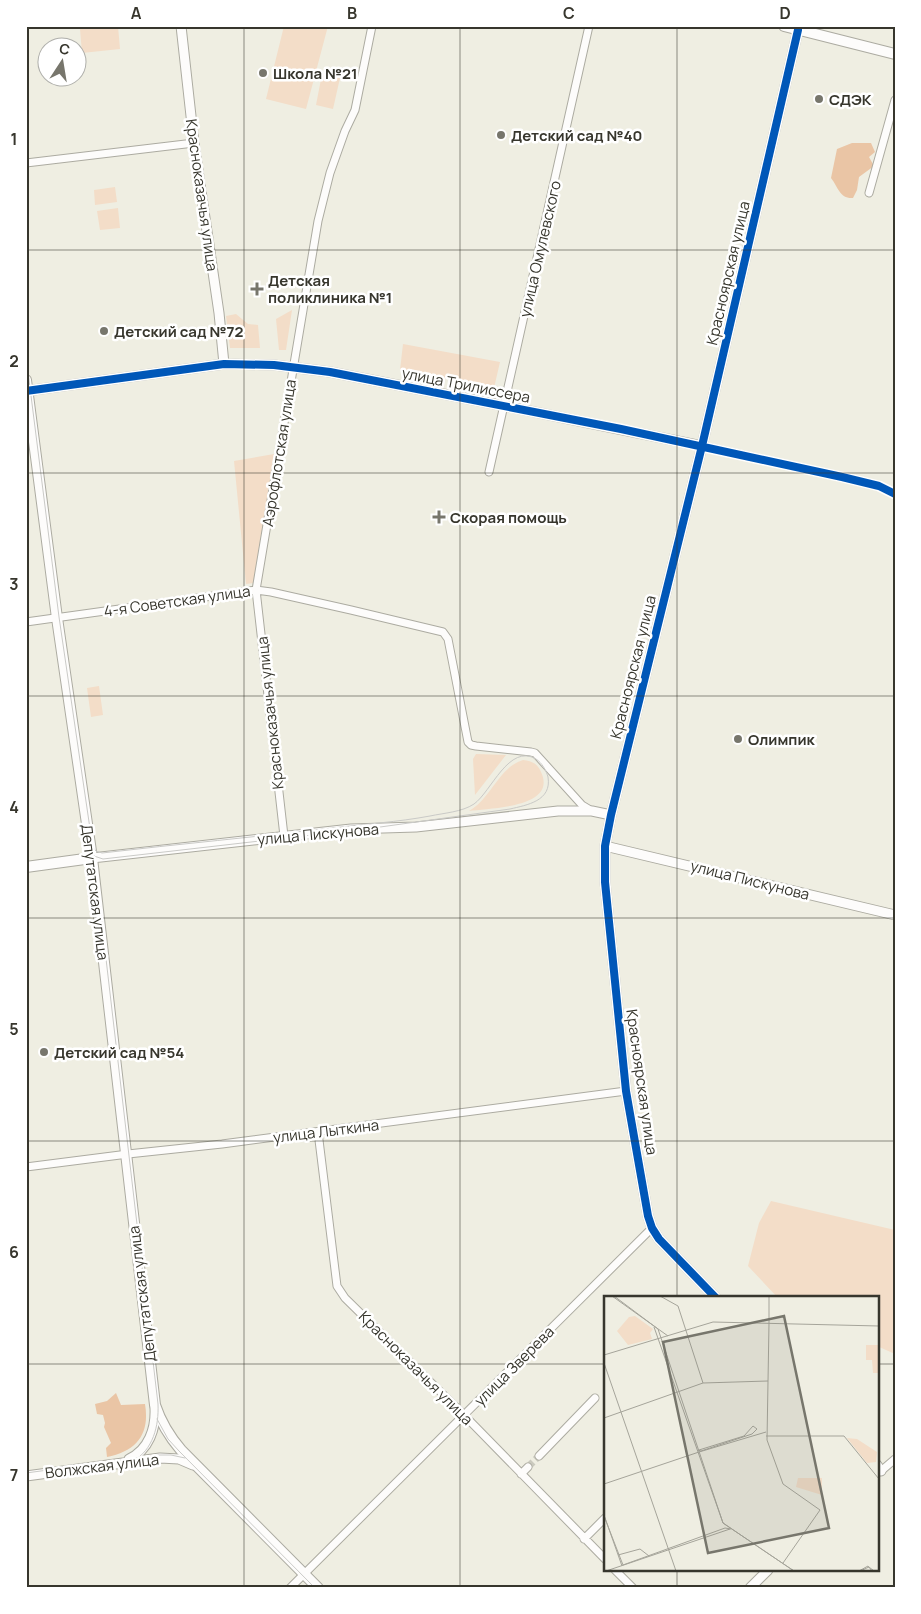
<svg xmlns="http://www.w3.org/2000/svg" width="921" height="1614" font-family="Manrope,sans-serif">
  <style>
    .green { fill: #f3ddc8 }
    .forest { fill: #eac5a5 }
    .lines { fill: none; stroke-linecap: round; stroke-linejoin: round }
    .minor-tunnel { stroke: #cac9be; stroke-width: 7; stroke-dasharray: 7 3.5; stroke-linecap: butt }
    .minor-casing { stroke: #acaba1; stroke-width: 9 }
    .tertiary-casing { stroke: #acaba1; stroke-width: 11 }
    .secondary-casing { stroke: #acaba1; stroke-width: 12 }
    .minor { stroke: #fdfcfb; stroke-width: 7 }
    .tertiary { stroke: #fdfcfb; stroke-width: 9 }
    .secondary { stroke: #fdfcfb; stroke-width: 10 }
    .tram { stroke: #cacac7; stroke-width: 1 }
    .cycleway-casing { stroke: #fff; stroke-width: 11 }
    .cycleway { stroke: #0057b8; stroke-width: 8 }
    .grid { fill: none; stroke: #37362d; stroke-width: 1; stroke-opacity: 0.55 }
    .poi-dot { fill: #77766c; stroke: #fff; stroke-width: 2 }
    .labels { text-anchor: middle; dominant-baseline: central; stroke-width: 5; stroke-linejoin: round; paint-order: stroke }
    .poi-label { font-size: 15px; font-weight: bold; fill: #37362d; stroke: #fff; text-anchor: start }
    .street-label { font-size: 15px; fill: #37362d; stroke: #fff }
    .inset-road { fill: none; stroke: #a5a49a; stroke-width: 1 }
    .view { fill: #77766c; fill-opacity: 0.15; stroke: #77766c; stroke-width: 2.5 }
    .inset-edge { fill: none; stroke: #37362d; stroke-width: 2.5 }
    .neatline { fill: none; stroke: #37362d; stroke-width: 2 }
    .grid-label { font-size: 16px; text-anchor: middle; font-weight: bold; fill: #37362d }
  </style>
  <rect width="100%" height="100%" fill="#efeee2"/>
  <path class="green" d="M107 26H118L120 49 82 53 80 29Z
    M284 26H328L306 109 266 99Z
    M322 74 340 78 333 109 316 105Z
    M115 187 117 202 95 205 94 190Z
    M118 208 120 228 100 230 97 211Z
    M292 310 286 350H279L276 319Z
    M236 314 248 324 258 325 260 348H230L226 316Z
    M403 344 500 362 494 388 400 370Z
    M274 454 254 583 246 584 234 461Z
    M99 686 103 715 91 717 87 688Z
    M476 754 506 755 475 795 473 759Z
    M523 760C532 761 538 764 541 772 558 808 489 808 469 811 491 799 499 767 523 760Z
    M771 1201 895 1230V1354L877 1346V1298H778L748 1266 759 1223Z"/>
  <path class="forest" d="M852 143H871L875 152 869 157 874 166 859 177 857 190 853 198C840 199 838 187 831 178L837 149Z
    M116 1393 121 1405 145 1404C150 1434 137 1451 107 1457L106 1448 111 1443 104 1427 105 1423 103 1415 97 1414 95 1404 107 1401Z"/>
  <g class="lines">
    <path class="minor-tunnel" d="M528 1467 539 1456"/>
    <defs>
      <path id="minor" d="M26 163 194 143
        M869 193 895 100
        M702 446 842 477 879 486 895 494
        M489 472 589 26
        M26 622 256 590 271 592 351 610 443 632 448 639 468 742 471 745 476 746 531 752 535 753 582 805 592 811
        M284 836 256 590 318 221 330 173 345 131 355 110 372 26
        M318 1132 337 1286 345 1298 465 1416 605 1559
        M26 1167 128 1154 222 1144 626 1091
        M539 1456 595 1398
        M881 1471 895 1459
        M521 1474 528 1467
        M584 1539 605 1518
        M615 1570 633 1588
        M290 1588 652 1228"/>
      <path id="tertiary" d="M181 26 194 143 219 313 224 364
        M26 391 224 364 274 365 330 372 505 406 702 446
        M605 846 895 915
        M92 858 351 829 416 827 558 811H592L611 815
        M716 1298 659 1239 652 1228 648 1216 626 1091 605 882V846L611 815 702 446 798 30
        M129 1459C149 1450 156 1428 155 1408
        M877 1465 881 1471H877
        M26 1476 160 1458 179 1459 193 1465
        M750 1588 768 1570"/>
      <path id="secondary" d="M784 26 895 54
        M26 380 57 618 92 858 155 1405C161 1423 169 1436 181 1450L318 1588
        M26 867 92 858"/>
    </defs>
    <use href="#minor" class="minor-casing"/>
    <use href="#tertiary" class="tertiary-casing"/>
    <use href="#secondary" class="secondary-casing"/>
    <use href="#minor" class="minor"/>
    <use href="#tertiary" class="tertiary"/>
    <use href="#secondary" class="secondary"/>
    <path class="tram" d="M26 356 59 617 94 856 158 1404C159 1426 153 1450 133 1461 128 1463 122 1464 117 1465
      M89 851 94 856 103 859 373 828 510 809C527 805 552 801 548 777 546 770 542 763 536 759 509 743 491 792 474 804 462 812 444 813 430 816 398 822 365 824 332 828 256 837 179 844 102 853L96 851 92 846
      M157 1419 168 1439 179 1451 315 1588
      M26 1473 159 1455H171L185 1458"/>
    <defs>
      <path id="cycleway" d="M26 391 224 364 274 365 330 372 621 429 842 477 879 486 895 494
        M716 1298 659 1239 652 1228 648 1216 626 1091 605 882V846L611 815 702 446 798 30"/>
    </defs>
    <use href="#cycleway" class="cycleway-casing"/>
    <use href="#cycleway" class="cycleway"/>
  </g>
  <path class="grid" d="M244 26V1588M460 26V1588M677 26V1298M26 250H895M26 473H895M26 696H895M26 918H895M26 1141H895M26 1364H605M877 1364H895M677 1570V1588"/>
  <g class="poi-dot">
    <circle cx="263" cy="73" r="5"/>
    <circle cx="819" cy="99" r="5"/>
    <circle cx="501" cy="135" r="5"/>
    <path d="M254.5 281.5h5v5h5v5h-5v5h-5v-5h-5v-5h5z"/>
    <circle cx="104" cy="331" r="5"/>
    <path d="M436.5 509.5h5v5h5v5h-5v5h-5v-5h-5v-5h5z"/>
    <circle cx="738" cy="739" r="5"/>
    <circle cx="44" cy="1052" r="5"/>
  </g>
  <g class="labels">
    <g class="poi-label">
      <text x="273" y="73">Школа №21</text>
      <text x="829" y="99">СДЭК</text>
      <text x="511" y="135">Детский сад №40</text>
      <text x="268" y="280">Детская<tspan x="268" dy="17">поликлиника №1</tspan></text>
      <text x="114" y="331">Детский сад №72</text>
      <text x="450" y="517">Скорая помощь</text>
      <text x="748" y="739">Олимпик</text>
      <text x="54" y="1052">Детский сад №54</text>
    </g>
    <g class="street-label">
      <text transform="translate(202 195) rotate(82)">Красноказачья улица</text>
      <text transform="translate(540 249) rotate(-77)">улица Омулевского</text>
      <text transform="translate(728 273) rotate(-77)">Красноярская улица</text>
      <text transform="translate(466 385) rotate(11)">улица Трилиссера</text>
      <text transform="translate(279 453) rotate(-81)">Аэрофлотская улица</text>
      <text transform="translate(177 601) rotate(-8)">4-я Советская улица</text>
      <text transform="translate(633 667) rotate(-76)">Красноярская улица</text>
      <text transform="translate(270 713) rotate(-96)">Красноказачья улица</text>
      <text transform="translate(318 834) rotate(-5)">улица Пискунова</text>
      <text transform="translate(750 880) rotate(14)">улица Пискунова</text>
      <text transform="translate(95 892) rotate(83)">Депутатская улица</text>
      <text transform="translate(642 1082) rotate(82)">Красноярская улица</text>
      <text transform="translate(326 1131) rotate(-7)">улица Лыткина</text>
      <text transform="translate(142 1294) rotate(-97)">Депутатская улица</text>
      <text transform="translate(514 1366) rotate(-45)">улица Зверева</text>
      <text transform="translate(416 1368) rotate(45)">Красноказачья улица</text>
      <text transform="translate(102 1466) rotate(-7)">Волжская улица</text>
    </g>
  </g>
  <g transform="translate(604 1296)">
    <rect width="275" height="275" fill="#efeee2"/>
    <path d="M31 20 49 33 46 37 48 43 24 49 13 35 25 21ZM262 49H275V77H269L268 64H262ZM243 142 253 143 273 156 272 166 263 167ZM194 182H218V199L192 191Z" fill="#f3ddc8"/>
    <path class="inset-road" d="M8 0 64 40M10 0 54 33 119 227 190 275M56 0 74 10 99 87M165 27 163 144 179 188 216 214 179 267M165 27V0M50 31 119 227 190 275M0 59 109 26 275 30M0 67 72 275M0 122 99 87 164 85M162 140H240L275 183M94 154 97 155 148 138 153 133 149 130 140 140 95 154M95 156 162 136M0 188 95 156M0 219 18 270M0 220 19 269 121 232 127 233M14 259 36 253 45 260M2 275 126 233M255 275 264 270 268 275M256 275 265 271 270 275"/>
    <path class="view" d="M180 20 225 232 104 257 59 46Z"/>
    <rect width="275" height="275" class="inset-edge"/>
  </g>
  <rect width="921" height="1614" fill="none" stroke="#ffffff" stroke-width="55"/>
  <g transform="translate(62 62) rotate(12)"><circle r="24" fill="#ffffff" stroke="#afafab"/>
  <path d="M0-4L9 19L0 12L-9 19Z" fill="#77766c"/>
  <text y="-8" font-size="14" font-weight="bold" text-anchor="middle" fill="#37362d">С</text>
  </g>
  <rect x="28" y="28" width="866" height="1558" class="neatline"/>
  <g class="grid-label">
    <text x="136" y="19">A</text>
    <text x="352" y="19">B</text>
    <text x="569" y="19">C</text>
    <text x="785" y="19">D</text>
    <text x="14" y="145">1</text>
    <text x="14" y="367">2</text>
    <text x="14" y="590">3</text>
    <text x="14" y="813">4</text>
    <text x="14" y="1035">5</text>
    <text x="14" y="1258">6</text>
    <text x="14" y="1481">7</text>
  </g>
</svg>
